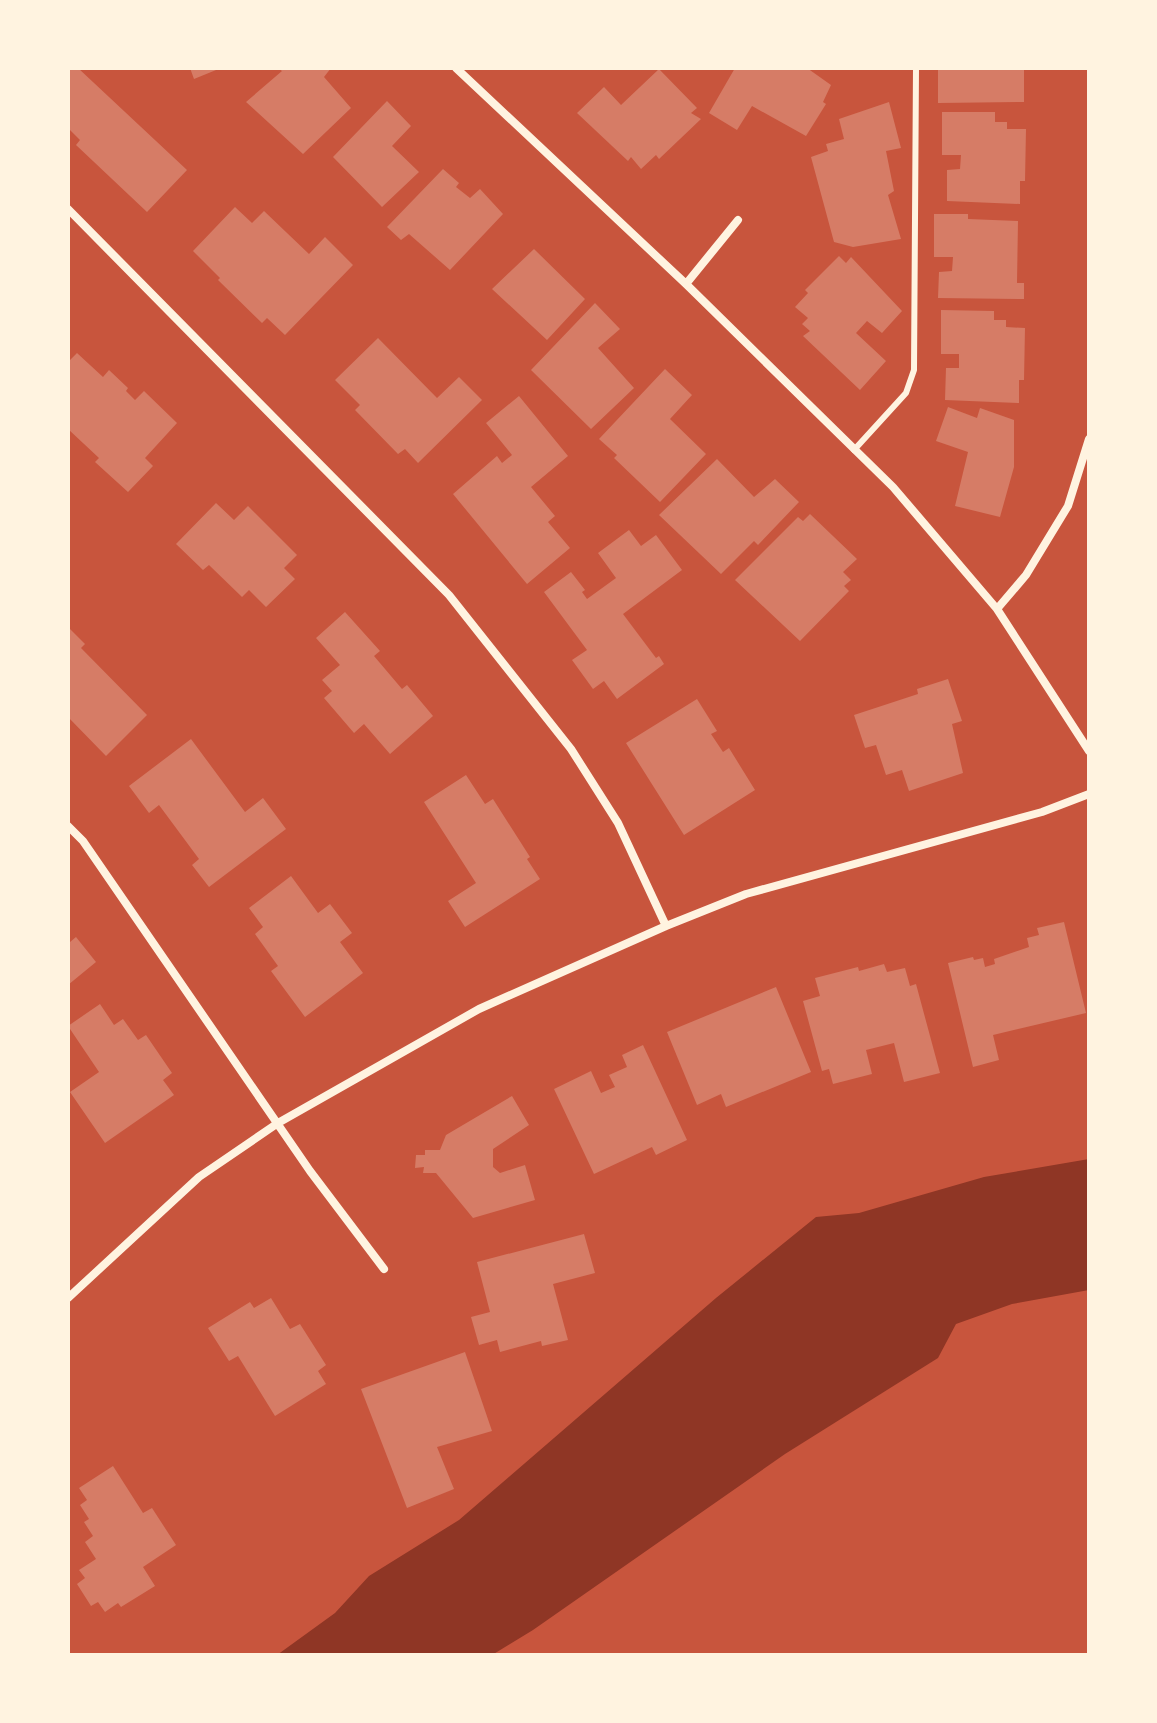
<svg xmlns="http://www.w3.org/2000/svg" width="1157" height="1723" font-family="Jost,sans-serif">
  <style>
    .water { fill: #8f3625 }
    .building { fill: #d67c66 }
    .lines { fill: none; stroke-linecap: round; stroke-linejoin: round }
    .service { stroke: #fff3e0; stroke-width: 6 }
    .minor { stroke: #fff3e0; stroke-width: 8 }
  </style>
  <rect width="100%" height="100%" fill="#c8553d"/>
  <path class="water" d="M1089 1159V1290L1012 1304 956 1324 938 1358 785 1454 533 1630 492 1655H277L335 1613 369 1576 459 1520 716 1298 816 1217 859 1213 984 1177Z"/>
  <path class="building" d="M68 68H78L187 170 147 212 76 145 80 140 68 128Z
    M190 68H221L194 79Z
    M278 68H331L324 77 351 108 303 154 246 102 282 71Z
    M735 68H807L831 85 823 102 826 104 806 136 752 106 737 130 709 113Z
    M955 68H1024V102L938 103V70H955Z
    M659 69 697 108 691 113 701 119 659 159 656 155 641 169 631 157 628 161 577 113 604 87 621 105Z
    M387 101 411 126 392 146 419 172 382 207 333 157Z
    M889 102 901 148 886 151 894 191 888 195 901 239 853 247 834 242 811 157 828 151 826 144 844 139 839 119Z
    M942 112H995V122H1007V129H1026L1025 181H1020V204L947 201V170L960 169 961 155H942Z
    M443 169 459 183 456 187 470 198 480 189 503 214 450 270 409 234 401 240 387 227Z
    M235 207 252 223 264 211 309 254 325 237 353 265 285 335 267 318 262 323 218 280 220 278 193 251Z
    M934 214H968V219L1018 221 1017 283H1024V299L938 298 939 272 952 271 953 257H934Z
    M534 249 585 299 547 340 492 289Z
    M839 256 846 263 851 257 902 311 882 333 867 321 856 333 886 361 860 390 803 336 810 331 802 324 808 318 795 307 808 293 805 290Z
    M595 303 620 329 598 348 634 388 591 429 531 370Z
    M941 310 994 311V320H1006V327L1025 328 1024 380H1019V403L945 400 946 368H959V354H941Z
    M378 338 437 398 459 377 482 400 418 463 405 449 398 454 355 410 360 405 335 380Z
    M77 353 103 377 109 370 128 388 126 391 135 400 144 391 177 423 145 458 153 466 128 492 95 462 99 458 68 429V362Z
    M665 369 692 395 670 419 706 454 660 502 614 458 617 455 599 439Z
    M519 396 568 456 531 487 555 516 548 522 570 548 527 584 453 494 497 456 502 463 512 455 486 423Z
    M948 407 977 418 980 408 1014 420V467L1000 517 955 506 968 452 936 441Z
    M717 459 754 497 775 479 799 502 758 545 754 541 721 574 659 515Z
    M216 503 234 520 248 506 297 555 284 568 295 579 266 607 249 590 242 597 209 565 203 570 176 544Z
    M810 514 857 559 843 572 851 580 844 586 849 591 800 641 735 580 798 517 803 521Z
    M629 530 641 546 656 535 682 570 623 614 656 658 659 656 664 664 617 699 604 681 593 689 572 660 587 650 544 592 571 572 585 590 582 592 587 599 616 578 598 553Z
    M345 612 380 651 374 656 402 689 407 685 433 716 390 754 364 724 354 733 324 698 332 691 322 680 340 665 316 638Z
    M68 627 85 644 81 648 147 715 106 756 68 717Z
    M948 679 962 721 952 724 963 773 909 791 902 770 886 775 876 745 865 748 854 715 918 694 917 689Z
    M697 699 717 731 711 734 723 752 729 748 755 790 684 835 626 743Z
    M191 739 245 812 263 798 286 829 209 887 192 865 199 859 159 805 149 813 129 786Z
    M466 775 485 804 493 799 530 857 527 859 540 879 465 927 448 901 476 883 424 802Z
    M291 876 318 913 330 904 352 933 340 942 363 973 305 1017 271 971 278 966 255 934 263 927 249 908Z
    M1064 922 1086 1013 993 1035 999 1060 973 1067 948 963 973 957 974 960 983 958 985 967 995 964 994 959 1029 947 1027 938 1039 935 1037 928Z
    M76 937 96 962 68 985V940L70 942Z
    M884 964 887 972 905 968 910 986 916 984 940 1073 904 1082 894 1043 866 1050 872 1074 833 1084 829 1069 822 1071 803 1001 820 996 815 978 858 967 859 971Z
    M776 987 811 1072 726 1107 721 1094 697 1105 667 1032Z
    M100 1004 114 1025 123 1019 138 1040 146 1035 172 1073 163 1080 174 1095 105 1143 70 1092 99 1072 68 1026Z
    M643 1045 687 1140 656 1155 652 1147 594 1174 554 1089 591 1071 601 1093 615 1087 609 1075 627 1067 622 1055Z
    M512 1096 529 1125 493 1149V1167L500 1173 525 1165 535 1200 473 1218 436 1173H423L424 1167 415 1168 416 1155H425V1150H440L446 1135Z
    M584 1234 595 1273 553 1284 568 1340 542 1346 541 1341 500 1352 497 1340 479 1345 471 1317 490 1312 477 1262Z
    M271 1298 290 1329 300 1324 326 1365 318 1371 326 1384 275 1416 238 1356 229 1361 208 1328 250 1302 254 1308Z
    M465 1352 492 1431 437 1447 454 1489 407 1508 361 1389Z
    M113 1466 143 1513 152 1508 176 1545 143 1567 155 1586 121 1607 118 1603 105 1612 98 1602 91 1606 77 1584 85 1578 79 1570 96 1559 85 1542 93 1536 84 1522 89 1519 80 1505 87 1500 79 1488Z"/>
  <g class="lines">
    <path class="service" d="M854 450 906 393 914 370 916 68"/>
    <path class="minor" d="M456 68 686 284 893 487 997 609 1089 751
      M68 209 449 595 571 749 618 823 666 926
      M686 284 738 220
      M997 609 1026 575 1068 506 1089 439
      M68 826 83 841 310 1171 384 1269
      M68 1298 199 1177 278 1123 479 1009 666 926 746 894 1042 812 1089 794"/>
  </g>
  <rect width="1157" height="1723" fill="none" stroke="#fff3e0" stroke-width="140"/>
</svg>
